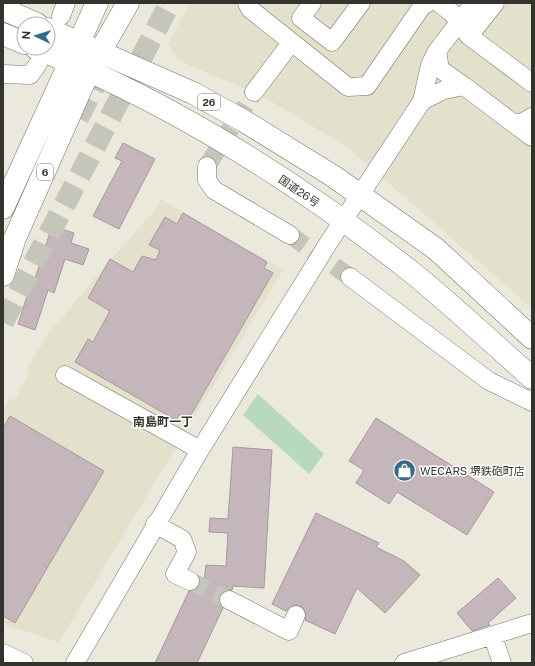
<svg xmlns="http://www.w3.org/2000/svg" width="535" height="666" font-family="'Public Sans','Noto Sans JP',sans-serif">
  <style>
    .built { fill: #e3e0cb }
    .green { fill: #b7d9bf }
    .building { fill: #c4b6bb; stroke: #a6989d }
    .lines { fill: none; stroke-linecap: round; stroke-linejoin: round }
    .minor-tunnel { stroke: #c6c5b9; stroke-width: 18; stroke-dasharray: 18 9; stroke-linecap: butt }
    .highway-tunnel { stroke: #c6c5b9; stroke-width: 22; stroke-dasharray: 22 11; stroke-linecap: butt }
    .minor-casing { stroke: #757368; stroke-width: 19 }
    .highway-casing { stroke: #757368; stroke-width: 23 }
    .minor { stroke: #fff; stroke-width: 18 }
    .highway { stroke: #fff; stroke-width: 22 }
    .labels { text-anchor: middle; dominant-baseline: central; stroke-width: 3; stroke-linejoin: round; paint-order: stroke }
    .shield { fill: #fff; stroke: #71716d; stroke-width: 1 }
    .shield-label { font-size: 10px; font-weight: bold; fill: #34342f }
    .street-label { font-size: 11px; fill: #34342f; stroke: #fff }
    .poi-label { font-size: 11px; fill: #34342f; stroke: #fff; text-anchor: start }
    .neighbourhood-label { font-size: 12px; font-weight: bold; fill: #34342f; stroke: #fff }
  </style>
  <rect width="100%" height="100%" fill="#ebe9dc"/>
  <path class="built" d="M190 3H532V308L347 147 262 96 179 61 168 44Z
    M161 199 283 270 59 642 3 624V411L10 398 15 400 30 370 27 368 50 332 110 260 152 214Z"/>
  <path class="green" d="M258 394 324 454 309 474 243 415Z"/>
  <path class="building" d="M123 143 155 159 119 229 93 216 122 161 115 158Z
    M183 213 267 262 264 268 273 273 188 420 179 415 176 420 75 362 88 339 93 342 110 311 88 298 110 259 133 272 142 256 156 260 160 250 149 245 165 217 177 224Z
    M52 226 74 233 71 243 89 249 83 265 65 259 54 293 48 290 35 330 18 324 30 287 32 288Z
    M10 416 104 471 15 623 3 616V428Z
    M376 418 494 492 467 535 397 492 389 504 356 483 364 470 349 461Z
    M233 447 272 450 264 588 233 586 232 590 224 591 220 595 219 601 223 608 197 663H155L189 591 196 589 200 580 204 582 206 565 226 566 228 533 209 532 210 518 228 519Z
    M316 513 379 543 376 547 404 561 420 575 385 613 357 588 335 634 305 620 306 613 301 606 294 605 286 611 272 604Z
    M498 578 516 598 488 623 490 625 472 631 457 613Z"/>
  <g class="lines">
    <path class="minor-tunnel" d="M207 166 254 92
      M290 235 350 277
      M190 581 229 600"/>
    <path class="highway-tunnel" d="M78 118 108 60
      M3 322 170 3"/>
    <defs>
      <path id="minor" d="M247 3 250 9 348 87 367 86 423 5 428 3
        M312 3 301 18 332 42 361 3
        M439 3 452 13 469 36 532 83
        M61 16 66 3
        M469 36 495 3
        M437 51 440 69 464 86
        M3 74 30 75 38 64
        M254 92 291 43
        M422 101 444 90 464 86 513 123H522L532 117
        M513 123 532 137
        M207 166V180L214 190 290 235
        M350 277 489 381 532 402
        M65 375 200 450
        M155 524 182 539 187 552 175 574 190 581
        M229 600 289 631 296 615
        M493 637 502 663
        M3 653 24 663
        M75 663 200 450 329 242 422 101 430 65 437 51 474 3
        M404 663 532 623"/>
      <path id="highway" d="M3 9 37 24
        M48 29 193 93 244 121 333 176 436 249 532 338
        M3 34 24 43
        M36 48C172 103 299 183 414 274 454 307 493 343 532 378
        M3 208 97 3
        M3 275 15 238 89 71 128 3"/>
    </defs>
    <use href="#minor" class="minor-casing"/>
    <use href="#highway" class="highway-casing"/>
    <use href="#minor" class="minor"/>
    <use href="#highway" class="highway"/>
  </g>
  <defs>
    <symbol id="shop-disc" viewBox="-11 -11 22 22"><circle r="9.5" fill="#366b87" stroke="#fff"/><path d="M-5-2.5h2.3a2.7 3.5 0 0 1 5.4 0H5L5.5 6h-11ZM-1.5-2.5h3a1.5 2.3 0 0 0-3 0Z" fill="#fff"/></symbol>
  </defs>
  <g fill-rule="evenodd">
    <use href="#shop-disc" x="392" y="458" width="25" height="25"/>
  </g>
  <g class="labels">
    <g class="shield">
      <rect x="198" y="94" width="22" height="16" rx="3"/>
      <rect x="37" y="164" width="16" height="16" rx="3"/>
    </g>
    <g class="shield-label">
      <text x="209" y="102">26</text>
      <text x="45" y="172">6</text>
    </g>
    <g class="street-label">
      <text transform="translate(299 191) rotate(34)">国道26号</text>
    </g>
    <g class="poi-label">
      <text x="420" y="471">WECARS 堺鉄砲町店</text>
    </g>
    <g class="neighbourhood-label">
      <text x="163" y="422">南島町一丁</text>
    </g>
  </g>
  <rect width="535" height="666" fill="none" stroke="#34342f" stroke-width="8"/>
  <g transform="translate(36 36) rotate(274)"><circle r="19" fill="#ffffff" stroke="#aeaeac"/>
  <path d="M0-3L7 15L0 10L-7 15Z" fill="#366b87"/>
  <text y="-6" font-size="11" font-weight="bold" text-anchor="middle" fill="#34342f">N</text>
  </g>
</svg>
